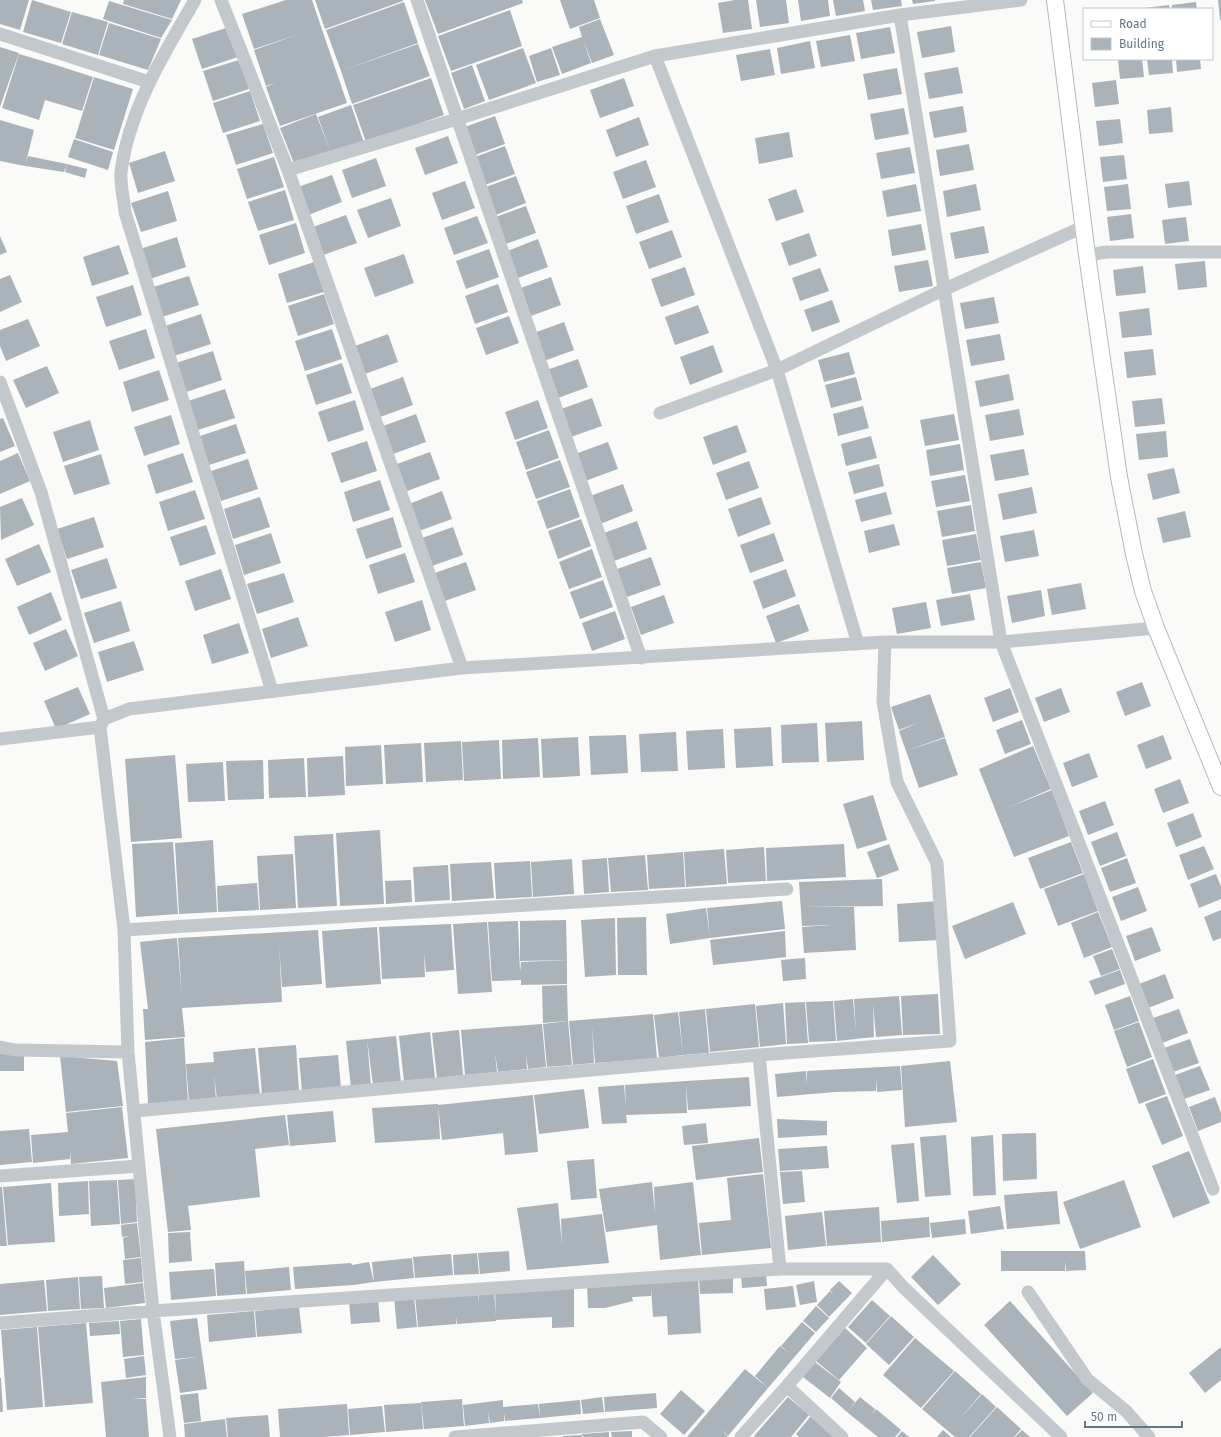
<svg xmlns="http://www.w3.org/2000/svg" width="1221" height="1437" font-family="'Fira Sans',sans-serif">
  <style>
    .building { fill: #aab3b9 }
    .lines { fill: none; stroke-linecap: round; stroke-linejoin: round }
    .major-casing { stroke: #b5babe; stroke-width: 18 }
    .minor { stroke: #c3c8cc; stroke-width: 13 }
    .major { stroke: #fff; stroke-width: 16 }
  </style>
  <rect width="100%" height="100%" fill="#fafaf8"/>
  <path class="building" d="M0 0H29L20 30 0 24Z
    M32 0 71 12 61 43 23 32Z
    M124 0H181L172 19 123 4Z
    M286 0H312L347 103 280 126 266 87 275 83 266 86 254 50 299 34 254 49 242 14Z
    M315 0H403V1L325 29Z
    M425 0H522L523 3 438 34Z
    M560 0H594L600 18 570 29Z
    M735 0H748L752 29 723 33 718 3Z
    M756 0H786L789 23 760 27Z
    M798 0H828L830 16 801 21Z
    M833 0H863L865 11 836 16Z
    M871 0H901L902 6 873 10Z
    M912 0H935V1L913 4Z
    M1218 0H1221V20H1220Z
    M109 1 172 20 161 38 103 19Z
    M404 2 418 43 341 71 326 30Z
    M1196 2 1197 9H1172V5Z
    M1169 5 1170 9H1144V8Z
    M510 10 522 46 451 71 438 36Z
    M72 12 108 22 98 55 62 44Z
    M600 19 614 55 592 63 583 39 591 63 562 74 552 47 582 37 579 27Z
    M109 23 161 39 148 70 99 55Z
    M951 26 955 52 922 58 917 32Z
    M229 27 238 57 202 69 192 39Z
    M890 27 895 53 861 59 856 33Z
    M850 35 855 61 821 67 816 41Z
    M810 41 815 68 781 74 777 48Z
    M418 44 430 76 352 104 341 71Z
    M0 47 19 53 0 107Z
    M523 48 536 83 489 100 476 65Z
    M551 48 560 75 537 82 529 56Z
    M770 49 775 75 741 81 736 55Z
    M19 54 56 65 52 77 56 65 93 77 82 111 45 100 39 120 2 108Z
    M1118 59H1142L1144 77 1120 79Z
    M1147 59H1172L1173 73 1149 75Z
    M1176 59H1200L1201 69 1177 72Z
    M239 60 249 89 213 101 203 71Z
    M472 65 485 101 464 109 451 73Z
    M958 67 963 93 929 99 924 73Z
    M897 68 902 94 868 100 863 74Z
    M94 77 133 89 114 150 75 138Z
    M431 78 444 115 366 142 353 105Z
    M624 78 634 106 600 118 590 90Z
    M1116 80 1119 104 1095 107 1092 83Z
    M250 91 260 121 223 133 213 103Z
    M351 105 364 143 331 153 318 117Z
    M963 106 967 132 934 138 929 112Z
    M1171 107 1173 132 1149 134 1147 110Z
    M904 108 909 134 875 140 870 114Z
    M316 114 331 153 295 166 280 128Z
    M495 116 505 144 472 156 462 128Z
    M639 117 649 145 616 157 606 130Z
    M1120 119 1123 143 1099 146 1096 121Z
    M0 120 34 130 25 166 0 161Z
    M263 124 273 153 236 165 226 135Z
    M789 132 793 157 759 164 755 138Z
    M448 136 458 163 425 175 415 148Z
    M74 139 113 152 108 170 68 157Z
    M969 144 974 170 940 176 936 150Z
    M505 146 515 174 482 186 472 158Z
    M910 147 915 173 881 179 876 153Z
    M165 151 175 181 138 193 129 163Z
    M1124 155 1127 179 1103 182 1100 157Z
    M28 156 67 164 64 172 25 166Z
    M274 157 284 187 247 199 237 169Z
    M376 158 386 186 352 198 342 170Z
    M646 160 656 187 623 199 613 172Z
    M67 164 87 169 85 178 65 172Z
    M332 175 342 202 308 215 298 187Z
    M516 176 526 203 493 216 483 188Z
    M465 181 475 208 442 220 432 193Z
    M1189 181 1192 205 1168 208 1165 184Z
    M916 184 921 211 887 217 882 191Z
    M976 184 981 210 947 217 943 191Z
    M1128 184 1131 209 1107 211 1104 187Z
    M796 189 804 212 776 221 768 199Z
    M285 190 294 220 258 231 248 202Z
    M168 191 177 221 141 232 131 203Z
    M659 194 669 222 636 234 626 206Z
    M391 198 401 226 368 238 357 210Z
    M526 206 536 233 503 245 493 218Z
    M1131 214 1134 238 1110 241 1107 217Z
    M346 215 357 243 323 255 313 227Z
    M477 216 488 243 454 255 444 228Z
    M1186 217 1189 241 1165 244 1162 220Z
    M296 223 305 253 269 265 259 235Z
    M921 224 926 250 892 256 888 230Z
    M984 226 989 253 955 259 950 233Z
    M672 230 682 257 649 269 639 242Z
    M809 233 817 256 789 266 781 243Z
    M0 236 7 252 0 255Z
    M177 237 186 267 150 279 140 249Z
    M538 239 548 267 515 279 505 252Z
    M119 245 129 274 92 286 83 257Z
    M489 249 499 277 466 289 456 261Z
    M404 254 414 283 375 297 364 268Z
    M928 260 933 286 899 292 894 266Z
    M1205 261 1207 287 1178 290 1175 264Z
    M314 262 324 292 287 303 278 274Z
    M1143 266 1146 293 1116 296 1113 270Z
    M685 267 695 295 661 307 651 279Z
    M820 268 829 291 800 301 792 278Z
    M10 275 22 302 0 312V279Z
    M189 276 199 305 162 317 153 287Z
    M551 277 561 305 528 317 518 289Z
    M498 284 508 312 475 324 465 296Z
    M133 285 142 315 106 327 96 297Z
    M324 294 334 324 298 336 288 306Z
    M994 297 999 323 965 329 960 303Z
    M832 300 840 322 812 332 804 310Z
    M698 305 709 333 675 345 665 317Z
    M1149 308 1152 335 1122 338 1119 312Z
    M201 314 211 344 174 356 165 326Z
    M509 316 519 343 486 355 476 328Z
    M28 319 40 346 6 361 0 346V330Z
    M564 322 574 350 541 362 531 334Z
    M146 329 155 358 119 370 109 341Z
    M332 329 342 359 305 371 295 341Z
    M388 334 398 362 365 374 355 346Z
    M1000 334 1005 360 971 366 966 340Z
    M713 345 723 372 690 385 680 357Z
    M1153 349 1156 375 1127 378 1124 352Z
    M213 351 222 380 186 392 176 363Z
    M849 352 855 374 824 382 818 360Z
    M578 359 588 387 555 399 544 371Z
    M342 363 352 393 316 405 306 375Z
    M47 366 59 393 26 408 13 380Z
    M159 370 169 400 132 412 123 382Z
    M1009 374 1014 400 980 407 975 381Z
    M403 377 413 405 380 417 370 389Z
    M856 377 862 400 831 408 825 385Z
    M225 389 235 418 198 430 188 401Z
    M592 398 602 426 568 438 558 410Z
    M1162 398 1165 424 1135 427 1132 401Z
    M355 400 364 430 328 442 318 412Z
    M538 400 548 428 515 440 505 412Z
    M863 406 869 428 838 436 833 414Z
    M1019 409 1024 435 990 441 985 415Z
    M416 414 426 442 393 454 383 426Z
    M954 414 959 440 925 446 920 420Z
    M171 415 180 444 144 456 134 427Z
    M3 418 15 446 0 452V419Z
    M90 420 99 450 63 462 53 432Z
    M236 424 246 453 209 465 200 436Z
    M737 425 747 452 713 465 703 437Z
    M549 430 559 458 526 470 516 442Z
    M1166 431 1168 457 1139 460 1136 434Z
    M871 436 877 458 846 466 841 444Z
    M367 441 377 471 341 483 331 453Z
    M608 442 618 469 585 481 575 454Z
    M960 444 964 470 930 476 926 450Z
    M1024 449 1029 475 995 481 990 455Z
    M430 452 440 479 407 491 397 464Z
    M18 453 30 481 0 494V461Z
    M183 453 193 482 156 494 147 465Z
    M101 454 110 484 74 495 64 466Z
    M248 459 258 489 221 501 211 471Z
    M560 460 570 487 536 499 526 472Z
    M749 461 759 488 726 500 716 473Z
    M879 464 884 486 854 494 848 472Z
    M1174 468 1180 493 1153 500 1147 474Z
    M965 475 970 501 936 507 931 481Z
    M380 480 390 510 353 522 344 492Z
    M623 484 633 511 600 524 590 496Z
    M1032 487 1037 513 1003 520 998 494Z
    M570 489 580 517 547 529 537 501Z
    M195 490 205 519 168 531 159 502Z
    M442 491 452 519 419 531 409 504Z
    M886 492 892 514 861 522 855 500Z
    M260 497 270 527 233 539 224 509Z
    M761 497 771 524 738 537 728 509Z
    M22 498 34 525 1 540 0 507Z
    M971 505 975 531 942 537 937 511Z
    M1185 511 1191 537 1163 543 1157 518Z
    M94 517 104 547 67 559 57 529Z
    M393 517 402 547 366 559 356 529Z
    M581 519 591 546 558 559 548 531Z
    M637 521 647 549 614 561 604 533Z
    M894 524 900 545 869 553 864 531Z
    M206 525 216 554 180 566 170 537Z
    M453 527 463 555 429 567 419 539Z
    M1034 530 1039 556 1005 562 1000 536Z
    M271 533 281 563 244 575 235 545Z
    M774 533 784 561 750 573 740 545Z
    M976 534 981 560 947 566 942 540Z
    M39 544 51 572 17 586 5 559Z
    M592 549 602 577 569 589 559 562Z
    M405 553 415 582 378 594 369 565Z
    M651 557 661 585 627 597 617 569Z
    M107 558 117 588 81 599 71 570Z
    M466 562 476 590 442 602 432 574Z
    M981 562 986 588 952 594 947 568Z
    M221 569 231 599 195 611 185 581Z
    M786 569 796 596 763 609 753 581Z
    M284 573 294 602 257 614 247 584Z
    M603 580 613 607 580 619 570 592Z
    M1081 583 1086 609 1052 615 1047 589Z
    M1041 590 1045 616 1012 623 1007 596Z
    M51 592 62 620 29 635 17 607Z
    M970 594 975 620 941 626 936 600Z
    M664 595 674 623 641 635 631 607Z
    M422 600 431 630 395 642 385 612Z
    M121 601 130 631 94 643 84 613Z
    M926 602 931 628 897 634 892 608Z
    M799 604 809 631 776 643 766 616Z
    M615 611 625 639 592 651 582 623Z
    M298 617 308 646 271 658 262 629Z
    M239 623 249 653 212 664 203 635Z
    M66 629 78 656 45 671 33 643Z
    M134 641 144 670 107 682 98 652Z
    M1142 682 1151 706 1125 716 1116 692Z
    M78 687 90 714 56 729 44 701Z
    M1010 688 1019 712 993 722 984 698Z
    M1061 688 1070 712 1044 722 1035 698Z
    M930 694 945 737 906 751 899 731 920 722 899 730 891 707Z
    M1022 720 1031 744 1005 754 996 730Z
    M862 721 864 760 827 762 825 723Z
    M817 723 819 762 782 763 781 725Z
    M771 727 773 766 736 768 734 729Z
    M723 729 725 768 688 770 686 731Z
    M676 732 678 771 641 772 639 734Z
    M626 735 628 773 591 775 589 736Z
    M1163 735 1172 759 1146 769 1137 745Z
    M578 737 580 776 543 778 541 739Z
    M538 738 540 777 503 779 502 740Z
    M945 738 958 775 919 788 906 751Z
    M499 740 501 779 464 781 462 742Z
    M461 741 463 780 426 782 424 743Z
    M421 743 423 782 386 784 384 745Z
    M381 745 383 784 346 786 345 747Z
    M1033 746 1051 789 1009 807 1052 790 1069 836 1014 857 979 769Z
    M1089 753 1098 777 1072 787 1063 763Z
    M175 755 182 838 131 842 125 759Z
    M343 756 345 795 308 797 307 758Z
    M304 758 306 797 269 798 268 760Z
    M263 760 264 799 228 800 226 761Z
    M223 762 225 801 188 802 186 764Z
    M1180 779 1189 803 1163 813 1154 789Z
    M873 795 887 840 857 849 843 804Z
    M1105 801 1114 825 1088 835 1079 811Z
    M1193 813 1202 837 1176 847 1167 823Z
    M380 830 384 904 340 906 336 833Z
    M1117 832 1126 856 1100 866 1091 842Z
    M333 834 337 906 298 908 294 836Z
    M213 840 217 912 179 914 175 843Z
    M173 842 178 914 136 917 132 844Z
    M1071 842 1083 873 1040 889 1028 858Z
    M844 844 846 877 767 881 766 848Z
    M889 844 899 870 877 878 867 852Z
    M1204 846 1214 869 1188 880 1179 855Z
    M764 847 766 881 728 883 726 850Z
    M724 849 727 884 686 887 684 852Z
    M683 852 685 887 649 889 647 855Z
    M293 854 296 908 260 910 257 856Z
    M645 855 648 890 611 892 608 858Z
    M607 858 609 892 584 894 582 860Z
    M1127 858 1136 883 1110 892 1101 868Z
    M572 859 574 894 533 897 531 862Z
    M530 861 532 897 496 899 494 863Z
    M491 862 494 898 452 901 450 864Z
    M448 865 450 900 415 902 413 867Z
    M1084 874 1098 911 1058 926 1044 889Z
    M1216 874 1221 887V899L1199 908 1190 884Z
    M882 879 883 906 803 907H854L856 950 804 953 802 927 832 925 802 926 799 882Z
    M411 880 412 902 386 904 385 881Z
    M257 883 259 910 218 912 217 886Z
    M1138 887 1147 911 1121 921 1112 897Z
    M782 901 785 929 710 938 707 908Z
    M939 901 941 940 899 942 897 904Z
    M1013 902 1026 934 965 959 952 926Z
    M706 908 710 938 670 944 666 914Z
    M1221 910V938L1213 941 1204 917Z
    M1098 912 1112 947 1084 958 1071 923Z
    M646 917 647 975H618L617 918Z
    M615 918 616 975 585 977 581 920Z
    M566 920 567 960 520 961V921Z
    M518 921 520 972 521 962 567 960V984L521 985V980L492 981 488 922Z
    M487 922 492 992 458 994 453 924Z
    M451 924 454 970 426 972 424 954 425 977 382 979 379 927Z
    M377 927 381 984 326 988 322 931Z
    M1152 927 1161 951 1135 961 1126 936Z
    M318 930 322 984 282 987 279 944 282 1002 182 1008 185 1037 145 1040 143 1009H148L140 942 177 938 182 999 178 938Z
    M785 931 786 957 713 965 710 940Z
    M1112 949 1120 969 1101 976 1093 956Z
    M805 958 806 979 783 981 781 960Z
    M1120 970 1125 984 1095 995 1089 981Z
    M1165 974 1174 998 1148 1008 1139 984Z
    M567 985 568 1021 543 1023 542 986Z
    M938 994 940 1034 903 1035 901 996Z
    M899 996 902 1035 876 1037 873 1004 874 1037 837 1041 834 1001 853 999 856 1032 854 999Z
    M1130 996 1139 1021 1114 1030 1105 1005Z
    M833 1001 836 1041 809 1042 806 1002Z
    M805 1002 808 1043 787 1044 785 1003Z
    M783 1003 786 1044 760 1047 756 1006Z
    M755 1004 759 1047 710 1052 706 1009Z
    M705 1009 709 1053 683 1055 679 1012Z
    M1179 1009 1188 1033 1162 1043 1153 1018Z
    M678 1012 683 1055 659 1058 654 1015Z
    M653 1014 657 1058 623 1061 622 1050 623 1061 595 1063 592 1025 594 1063 573 1065 569 1021Z
    M568 1021 572 1065 547 1067 543 1024Z
    M1139 1022 1152 1057 1127 1067 1114 1031Z
    M542 1024 546 1067 528 1069 526 1053 527 1069 498 1072 495 1053 497 1072 465 1075 461 1030Z
    M459 1030 463 1075 437 1078 432 1033Z
    M430 1032 435 1078 404 1082 399 1036Z
    M396 1036 401 1082 373 1085 367 1039Z
    M184 1038 188 1102 148 1104 145 1042Z
    M367 1039 371 1086 351 1088 346 1041Z
    M1190 1039 1199 1063 1173 1072 1164 1048Z
    M296 1045 299 1091 262 1095 258 1048Z
    M255 1048 260 1095 217 1100 214 1074 216 1100 189 1102 186 1064 214 1062 213 1052Z
    M0 1054H24V1071H0Z
    M338 1055 341 1088 302 1092 299 1058Z
    M60 1056 117 1061 123 1106 66 1112Z
    M1153 1059 1166 1094 1139 1104 1126 1069Z
    M950 1061 957 1122 905 1127 901 1066Z
    M900 1066 902 1090 877 1092 876 1079V1091L835 1092 777 1097 775 1074 806 1071 807 1085V1071Z
    M1200 1066 1210 1090 1184 1099 1175 1075Z
    M749 1077 751 1106 688 1110 686 1084 687 1113 626 1115 627 1123 602 1124 598 1087 624 1085 626 1106 625 1085Z
    M584 1089 589 1128 539 1134 534 1095Z
    M533 1095 538 1152 505 1155 503 1133 442 1140 438 1105Z
    M1167 1096 1183 1136 1162 1145 1145 1104Z
    M1215 1097 1221 1113V1122L1198 1131 1189 1107Z
    M438 1104 440 1139 375 1143 372 1108Z
    M122 1107 128 1158 71 1164 70 1149V1159L33 1163 31 1135 68 1132 66 1113Z
    M333 1111 336 1142 290 1146 287 1115Z
    M285 1115 289 1145 255 1149 260 1197 227 1201 223 1171 227 1201 180 1207 188 1206 191 1230 168 1232 156 1129Z
    M777 1119 827 1121V1135L778 1138Z
    M706 1123 708 1143 684 1145 682 1126Z
    M29 1129 32 1162 0 1165V1131Z
    M1036 1133 1037 1179 1003 1181 1002 1134Z
    M946 1135 951 1195 925 1197 920 1137Z
    M993 1135 996 1195 973 1196 971 1137Z
    M759 1138 763 1172 696 1180 692 1146Z
    M914 1143 919 1201 897 1203 891 1145Z
    M827 1146 829 1168 780 1171 778 1149Z
    M1189 1151 1210 1203 1173 1218 1152 1166Z
    M594 1159 597 1198 571 1200 567 1161Z
    M802 1171 805 1202 783 1204 780 1172Z
    M763 1174 771 1248 702 1255 699 1223 731 1220 727 1178Z
    M135 1179 137 1222 121 1224 118 1180Z
    M117 1180 120 1224 91 1226 89 1181Z
    M1124 1180 1141 1227 1080 1249 1063 1202Z
    M88 1181 89 1214 59 1216 58 1183Z
    M652 1182 655 1214 654 1187 693 1182 701 1255 660 1260 657 1225 606 1232 599 1189Z
    M51 1183 55 1242 8 1245 3 1187Z
    M0 1187H2L7 1246H0Z
    M1057 1191 1060 1224 1007 1229 1004 1195Z
    M558 1203 562 1245 561 1219 602 1214 609 1263 527 1270 517 1208Z
    M1000 1206 1004 1229 971 1234 968 1211Z
    M879 1207 881 1242 827 1246 824 1211Z
    M822 1212 826 1246 788 1250 785 1216Z
    M929 1217 930 1237 882 1242 881 1221Z
    M965 1219 966 1234 932 1238 930 1223Z
    M137 1223 141 1257 125 1259 123 1238 129 1236 122 1237 121 1225Z
    M190 1232 192 1261 169 1263 168 1233Z
    M509 1251 510 1271 480 1274 478 1253Z
    M1001 1251H1085L1086 1270 1066 1271 1065 1261V1271H1001Z
    M477 1253 479 1274 454 1275 453 1255Z
    M451 1254 453 1275 415 1278 413 1257Z
    M933 1255 961 1284 938 1305 911 1277Z
    M141 1258 143 1282 125 1284 123 1260Z
    M412 1258 414 1278 374 1282 372 1262Z
    M244 1261 246 1294 217 1296 215 1263Z
    M369 1262 374 1282 353 1285 295 1289 293 1267 351 1263 352 1265Z
    M289 1267 291 1290 247 1294 245 1271Z
    M214 1269 216 1296 171 1300 169 1272Z
    M766 1274 767 1286 742 1288 741 1276Z
    M733 1275V1293L700 1294 699 1277Z
    M102 1276 104 1308 81 1309 79 1277Z
    M78 1277 80 1309 48 1311 46 1280Z
    M698 1277 701 1333 668 1335 667 1316 653 1317 651 1288V1296L632 1297 633 1301 605 1308H588L587 1286Z
    M44 1280 47 1311 0 1315V1284Z
    M814 1281 817 1302 800 1305 796 1285Z
    M839 1281 852 1293 829 1317 817 1305 830 1291 834 1295 830 1290Z
    M143 1283 145 1303 106 1308 104 1288Z
    M793 1286 796 1307 766 1310 764 1289Z
    M574 1287V1327L552 1328V1317L496 1320V1321L457 1324 456 1317V1324L418 1327 415 1296 439 1294 440 1300 439 1293 477 1291 479 1303 478 1291 494 1290 496 1317 495 1290Z
    M414 1296 417 1327 397 1329 394 1298Z
    M378 1299 380 1322 351 1324 349 1301Z
    M872 1300 890 1316 866 1343 848 1327Z
    M1010 1301 1093 1393 1067 1416 984 1325Z
    M816 1306 829 1318 816 1332 803 1321Z
    M299 1307 302 1333 257 1337 255 1311Z
    M254 1311 256 1337 209 1342 207 1315Z
    M891 1316 914 1337 889 1365 866 1344Z
    M197 1318 207 1389 180 1393 175 1360 196 1357 175 1359 170 1321Z
    M141 1319 144 1355 123 1357 120 1321Z
    M119 1321 120 1334 90 1336 89 1323Z
    M802 1322 815 1333 768 1388 755 1376 780 1346 790 1354 781 1346Z
    M86 1323 93 1403 45 1407 38 1327Z
    M37 1327 43 1407 7 1410 1 1330Z
    M845 1328 867 1348 839 1380 816 1361Z
    M915 1338 954 1371 921 1408 883 1375Z
    M1221 1347V1380L1205 1393 1189 1373Z
    M144 1356 146 1375 126 1378 124 1359Z
    M815 1362 841 1382 830 1398 803 1377Z
    M745 1369 768 1388 728 1436 721 1429 727 1436V1437H687Z
    M955 1371 981 1394 957 1422 982 1394 996 1407 969 1437H955L922 1409Z
    M146 1377V1398L132 1399H146L149 1437H106L101 1382Z
    M0 1378H1L3 1412H0Z
    M839 1388 855 1402 847 1412 831 1398Z
    M681 1390 705 1411 684 1435 660 1414Z
    M198 1393 201 1421 184 1423 180 1395Z
    M656 1393 657 1408 605 1412 604 1397Z
    M602 1397 604 1412 583 1414 581 1400Z
    M788 1397 809 1415 791 1437H755L754 1436Z
    M860 1397 875 1409 872 1415 876 1409 901 1430 895 1437H878L847 1412Z
    M462 1399 464 1426 424 1429 421 1402Z
    M503 1400V1407L538 1404 540 1418 505 1421 504 1413V1421L490 1423 488 1411 489 1423 465 1426 463 1405Z
    M580 1400 581 1414 540 1418 539 1404Z
    M421 1403 423 1429 386 1432 384 1405Z
    M347 1404 349 1435 324 1437H280L278 1409Z
    M382 1406 385 1432 350 1435 348 1409Z
    M997 1407 1021 1429 1014 1437H970Z
    M268 1415 270 1437H228L226 1418Z
    M811 1416 835 1437H799L796 1434Z
    M225 1419 227 1437H185L184 1424Z
    M943 1430 951 1437H937Z
    M1022 1430 1030 1437H1015Z
    M632 1431V1437H612L611 1432Z
    M902 1431 909 1437H897Z
    M609 1432V1437H583L582 1434Z
    M582 1435V1437H563V1436Z"/>
  <g class="lines">
    <defs>
      <path id="major" d="M1055 0 1087 255 1119 477 1134 554 1143 591 1156 628 1221 787"/>
    </defs>
    <use href="#major" class="major-casing"/>
    <path class="minor" d="M195 0C164 54 129 109 121 172 120 185 124 199 125 212L272 691
      M221 0 288 170 462 668
      M417 0 641 658
      M900 15 1001 642 1213 1189
      M0 34 149 82
      M655 56 777 370 858 644
      M288 170 457 119 655 56 900 15 1021 0
      M1087 255 1107 252H1221
      M0 382 41 492 104 719
      M660 413 777 370 945 289 1083 227
      M0 739 100 727
      M124 930 787 889
      M0 1047 15 1050 128 1052
      M759 1055 780 1269
      M134 1111 759 1055 950 1041 937 863 897 782 883 702 885 642
      M0 1176 139 1166
      M1028 1292 1087 1379 1126 1411 1149 1437
      M0 1323 153 1311 780 1269H887L903 1287 1061 1437
      M787 1386 842 1437
      M170 1437 153 1311 139 1166 128 1052 124 930 100 727 104 719 129 709 462 668 885 642H1001L1156 628
      M455 1437 643 1422 661 1437
      M741 1437 787 1386 887 1269"/>
    <use href="#major" class="major"/>
  </g>
  <rect x="1083" y="8" width="130" height="52" fill="#ffffff" stroke="#c1c8cd"/>
  <rect x="1091" y="21" width="20" height="6" fill="#ffffff" stroke="#c1c8cd"/>
  <text x="1119" y="28" font-size="12" fill="#657683">Road</text>
  <rect x="1091" y="38" width="20" height="12" fill="#aab3b9" stroke="#c1c8cd"/>
  <text x="1119" y="48" font-size="12" fill="#657683">Building</text>
  <path d="M1085 1421v6h97v-6" fill="none" stroke="#657683" stroke-width="2"/>
  <text x="1091" y="1421" font-size="12" fill="#657683" stroke="#ffffff" stroke-width="3" paint-order="stroke">50 m</text>
</svg>
